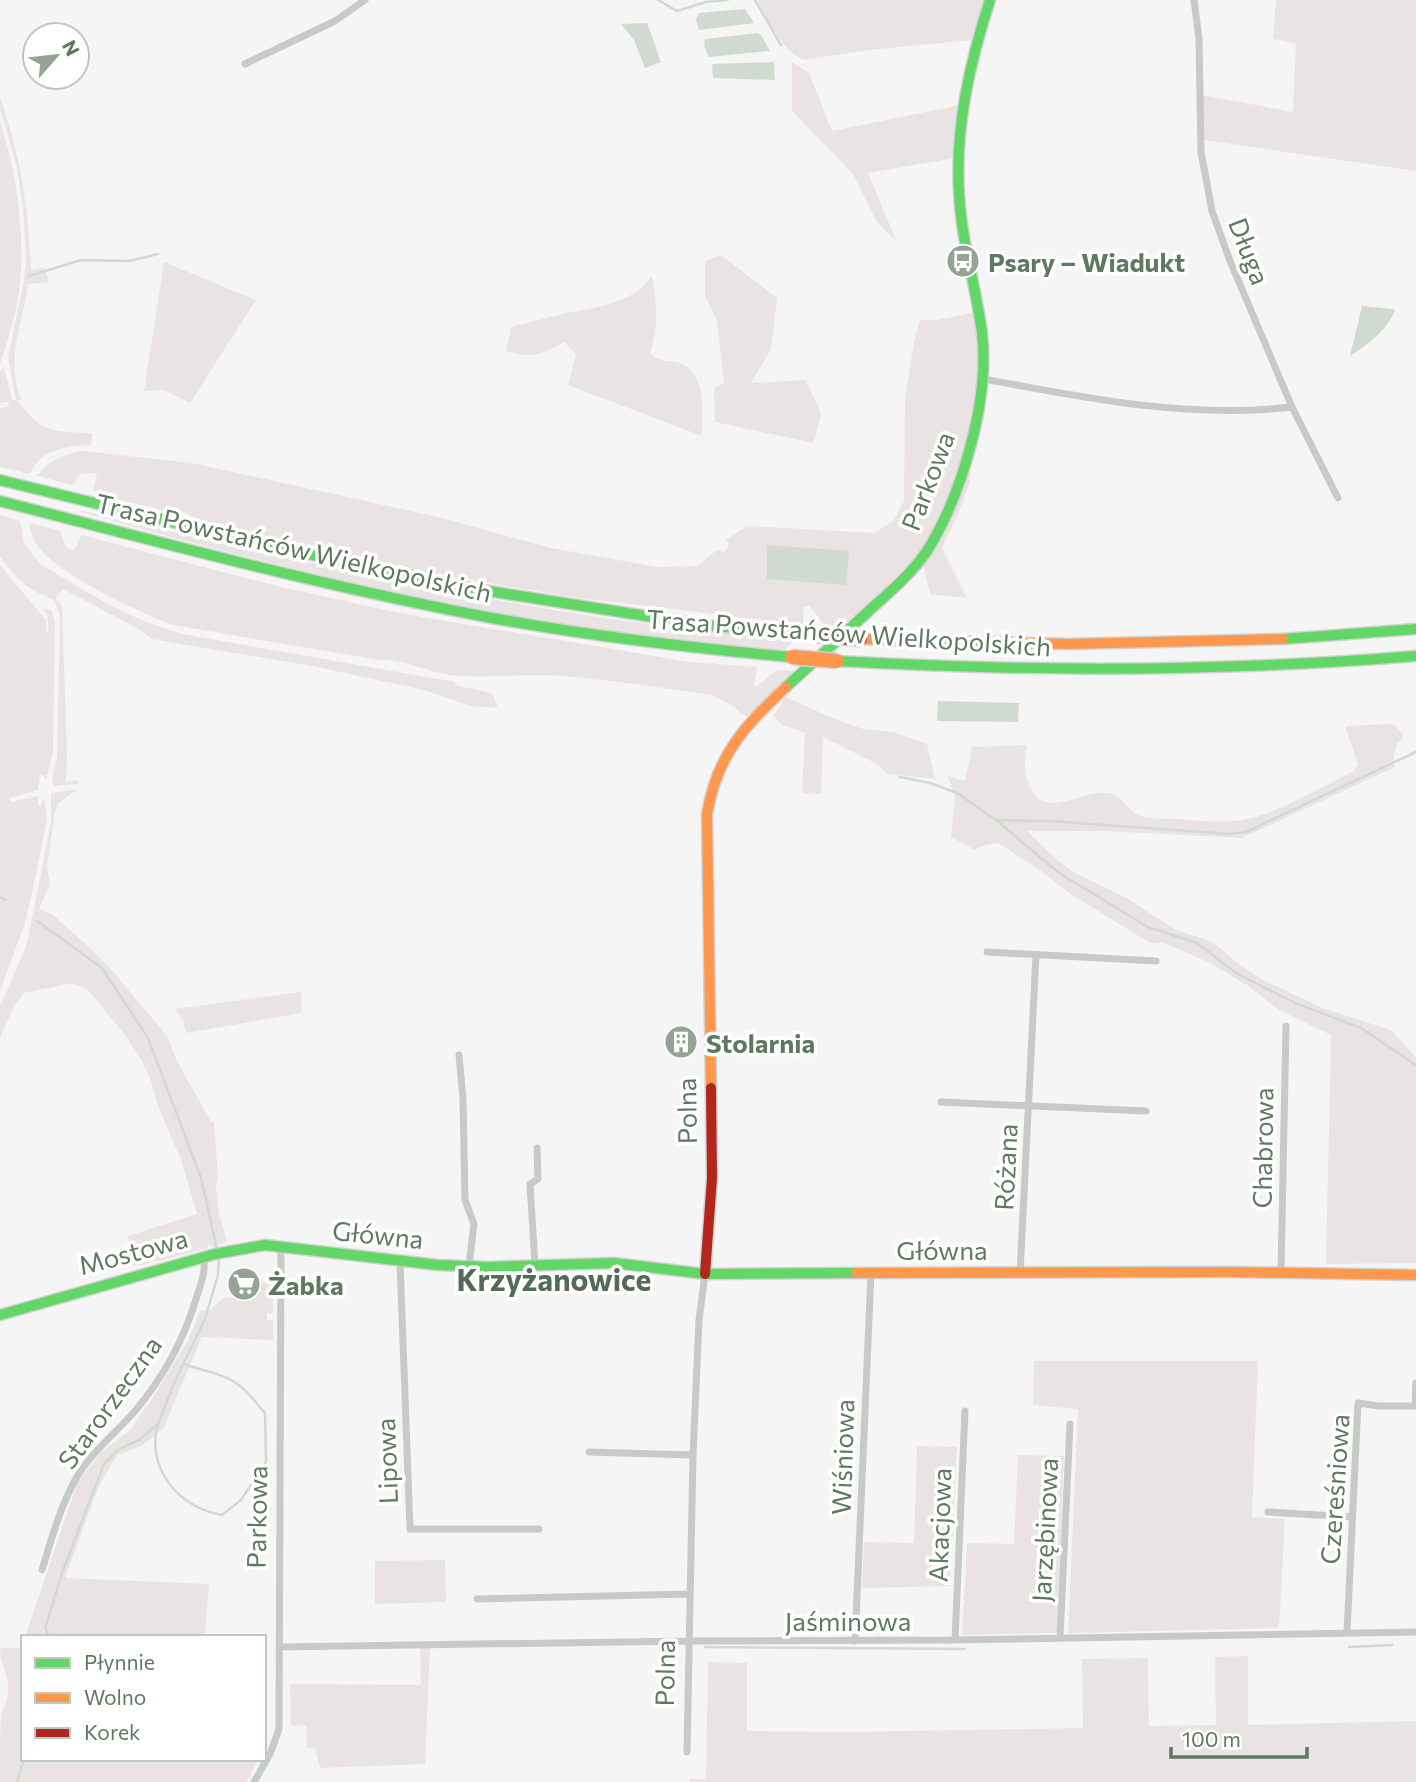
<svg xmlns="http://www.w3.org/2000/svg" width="1416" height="1782" font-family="Commissioner,sans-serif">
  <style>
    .green { fill: #e9e4e3 }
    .water { fill: #d0dad0 }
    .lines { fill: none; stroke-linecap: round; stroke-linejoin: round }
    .stream { stroke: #d0dad0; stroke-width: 2.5 }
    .fast-casing { stroke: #d1d3d1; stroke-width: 13 }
    .slow-casing { stroke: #d1d3d1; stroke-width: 13 }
    .jam-casing { stroke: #d1d3d1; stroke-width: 13 }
    .street { stroke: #c8cac8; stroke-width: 7 }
    .fast { stroke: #63d668; stroke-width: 10 }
    .slow { stroke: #ff974d; stroke-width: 10 }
    .jam { stroke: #b3261e; stroke-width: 10 }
    .slow-bridge-casing { stroke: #d0d1d0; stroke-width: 17; stroke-linecap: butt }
    .jam-bridge-casing { stroke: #d0d1d0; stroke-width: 17; stroke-linecap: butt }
    .slow-bridge { stroke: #ff974d; stroke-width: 14 }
    .jam-bridge { stroke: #b3261e; stroke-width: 14 }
    .labels { text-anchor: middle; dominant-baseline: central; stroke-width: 7; stroke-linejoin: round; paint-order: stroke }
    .street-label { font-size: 26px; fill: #5d795f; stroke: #fff }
    .poi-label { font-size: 26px; font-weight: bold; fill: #5d795f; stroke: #fff; text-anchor: start }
    .quarter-label { font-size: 30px; font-weight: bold; fill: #536a56; stroke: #fff }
  </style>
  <rect width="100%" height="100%" fill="#f6f5f5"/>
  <path class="green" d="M757 0H984L971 40 869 50 804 60C782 51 769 20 757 0Z
    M1276 0H1416V171L1204 140 1202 95 1293 112 1296 43 1273 39Z
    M792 62 809 73 832 131 960 105 955 158 868 173 897 242 876 221 853 174 792 111Z
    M0 97C20 155 29 208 31 270L44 268 49 282 28 284C23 323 4 362 22 400H17C40 433 55 432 92 433L91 445C66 446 41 449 30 474L0 467V408L8 407 9 404 8 402 0 403V371L4 367 12 400H16L8 357 24 281 26 262 23 208 17 167 0 109Z
    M0 121C17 175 26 235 19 292 16 316 7 341 0 365Z
    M721 255 777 298 771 349 751 383 806 380 821 413 814 443 715 422 714 389 724 383 717 321 705 296V261Z
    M164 262 256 300 190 403 164 390 144 391Z
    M652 276C657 304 659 326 650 353 658 362 665 360 676 362 708 370 702 411 702 436L568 385 576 354 564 342C540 355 533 359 506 351L511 327C527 323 543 319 559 315 591 307 631 306 652 276Z
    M982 311 987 349 969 460 970 482 959 512 942 548 967 598 930 594 921 552 845 626 825 625 809 606 804 607 803 625 565 596 494 584 392 565 269 538 199 520 184 512 177 514 105 496 93 490 97 473 80 474 73 485 37 476C49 460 64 454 83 451L192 463 438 517 551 548 658 567 697 566 717 550 725 552 729 544 723 536 727 539 747 526 875 533 894 520 904 501 905 397 914 342 920 320H938Z
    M80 510C241 549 403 585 567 612 642 625 718 632 794 640L783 652C667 638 550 626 436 602 316 577 198 544 80 512Z
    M0 515 20 521 24 543 40 564 104 602 141 620 182 634 455 682V685L492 693 498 708 471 706 424 690 313 666 152 639 140 630 63 589 56 598 62 606 67 754 66 782 78 780V784L54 786 52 780 57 758 60 616 54 600 34 591 19 580 0 557Z
    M30 523 60 531 66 547 74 551 81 535 281 587 405 614 690 662 757 667 754 686H757L777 670 796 671 747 716 741 714 734 706 712 695C662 688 612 680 562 676 527 673 493 678 459 676 434 675 401 658 380 660L173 625C137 611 57 575 36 544 32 538 30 531 30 523Z
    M0 565 46 620V632L48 631V616L42 608 51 610 55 622 53 751 46 780 43 775H40L38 790 9 798 11 802 38 796V806H40L44 798 47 820 31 897 25 923 0 991Z
    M785 697 840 721 863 729 894 732 927 744 935 779 888 774 877 764 823 737 821 794 802 793 805 733 781 724 774 716Z
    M1393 724 1403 733V740L1397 743 1393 759 1395 767 1242 838 1105 831H1027L1056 859 1075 873 1127 898 1176 930 1213 942 1237 963 1263 980 1325 1009 1391 1030 1416 1057V1263L1326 1264 1331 1035 1279 1010 1247 985 1206 961 1164 943H1150L1072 895 1041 871 998 843 982 846 975 850 951 837 955 798 948 776 965 781 972 747 1027 745C1024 761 1023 776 1032 791 1050 820 1086 786 1112 794 1123 797 1129 812 1141 816 1151 820 1167 818 1178 819 1199 821 1221 823 1242 820 1275 815 1323 786 1354 771L1358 764 1345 726Z
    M78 789 58 803 55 812 47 867 50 884 39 909 53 915 90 948 111 969 167 1036 177 1061 210 1120 214 1122 218 1177 216 1187 219 1214 227 1241 212 1247 208 1244V1248L142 1265 133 1266 128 1236 197 1214 181 1160 158 1106 151 1081 143 1063 126 1036 87 989 73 983 24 993 14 1006 0 1039V1006L26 947 39 884 51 822V793Z
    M301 992 302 1013 186 1033 183 1020 175 1009Z
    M254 1279 269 1283 273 1281V1313H267V1320L273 1321V1340L202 1337 163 1429 141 1446 118 1455 112 1463 98 1488 65 1578 209 1584 205 1637H25L78 1481 100 1453 130 1430 147 1406 188 1341 200 1311 210 1310 224 1297 240 1299V1291L253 1292Z
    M1034 1361H1258L1252 1517 1285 1519 1279 1628 1068 1633 1078 1409 1033 1405Z
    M917 1446 957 1447 950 1586 862 1588 864 1542 914 1543Z
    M1018 1455 1064 1456 1057 1633 962 1635 967 1543 1014 1544Z
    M445 1560 446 1602 375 1604V1561Z
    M23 1642V1759H258L247 1782H0C0 1765 0 1731 1 1716 3 1707 8 1700 8 1690 9 1674 0 1665 0 1648H20Z
    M420 1648H430L425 1764 320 1768 315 1748H307L306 1726 291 1725 290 1684 421 1685Z
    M1248 1656V1725L1416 1721V1782H690V1779H706L708 1662 747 1663V1731L850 1732 1083 1728 1082 1659 1148 1658 1149 1726 1216 1725 1215 1657Z"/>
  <path class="water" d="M745 9 754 23 699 30 696 19 699 13Z
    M647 23 661 62 645 68 634 40 621 24Z
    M757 33 761 35 770 51 709 57 704 46 705 39Z
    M774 62 775 80 713 78 712 64Z
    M1362 306 1394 309 1395 311C1387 330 1367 345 1350 356Z
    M767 545 849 551 846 585 767 579Z
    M938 701 1019 703 1018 722 937 721Z"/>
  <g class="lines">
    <path class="stream" d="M658 0 677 11 706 2 728 0
      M755 0 781 45
      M29 276 81 260 129 261 158 254
      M900 777 930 783 957 793 996 820 1059 873 1148 927 1197 943 1236 973 1295 1003 1361 1028 1416 1065
      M996 820 1049 821 1229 834 1246 832 1416 752
      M0 897 6 900
      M37 921 102 968 148 1038 201 1178 217 1249
      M158 1424C145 1468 179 1508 222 1515L241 1500 266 1462 265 1413C253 1399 241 1382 222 1376 210 1371 197 1369 184 1364
      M50 1637 45 1628 62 1573 104 1464 119 1449 139 1440 158 1424 175 1381 205 1319 218 1275 219 1255
      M705 1647 964 1649
      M1349 1647 1392 1645
      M17 1782 24 1759"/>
    <defs>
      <path id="fast" d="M0 480 274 547 476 589 703 625 815 635
        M0 501C163 543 326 587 492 618 591 636 691 648 792 657
        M1283 639 1416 629
        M837 661C1031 672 1223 672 1416 656
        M786 687C815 661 843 635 872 608 891 591 912 573 927 551 962 495 990 399 982 333 976 286 961 240 959 192 955 127 970 62 990 0
        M0 1315 215 1254 265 1245 438 1265 488 1267 614 1263 705 1274 856 1273"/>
      <path id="slow" d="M860 639 1069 644 1283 639
        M711 1088 707 814C717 755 744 727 786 687
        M856 1273 1232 1272 1416 1275"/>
      <path id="jam" d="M705 1274 712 1178 711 1088"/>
    </defs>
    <use href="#fast" class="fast-casing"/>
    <use href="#slow" class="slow-casing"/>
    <use href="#jam" class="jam-casing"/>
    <path class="street" d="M1194 0 1199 39 1201 152 1212 211 1230 261 1292 407 1338 498
      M245 64 335 21 365 0
      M984 379C1085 398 1189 419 1292 407
      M987 952 1156 961
      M459 1055 463 1099 465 1200 474 1224 469 1266
      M941 1102 1146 1111
      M400 1262 410 1529H539
      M535 1265 530 1184 538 1179 537 1148
      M1281 1272 1286 1026
      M1020 1273 1036 955
      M589 1452 693 1455
      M1268 1512 1352 1517
      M42 1570C51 1540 60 1508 75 1480 90 1453 115 1434 135 1411 162 1379 184 1339 196 1299 200 1285 207 1271 203 1257
      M477 1599 690 1594
      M1347 1632 1358 1403 1379 1406H1415L1416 1383
      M1060 1638 1070 1424
      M955 1640 965 1411
      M855 1641 871 1273
      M279 1647 688 1641 955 1640 1416 1632
      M687 1752 693 1455 699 1320 705 1274
      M254 1782 270 1754 279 1729 281 1247"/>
    <use href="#fast" class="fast"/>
    <use href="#slow" class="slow"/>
    <use href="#jam" class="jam"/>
    <defs>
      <path id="slow-bridge" d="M792 657 837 661"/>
      <path id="jam-bridge" d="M815 635 860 639"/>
    </defs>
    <use href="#slow-bridge" class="slow-bridge-casing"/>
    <use href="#jam-bridge" class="jam-bridge-casing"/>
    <use href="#slow-bridge" class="slow-bridge"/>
    <use href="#jam-bridge" class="jam-bridge"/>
  </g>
  <defs>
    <symbol id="bus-disc" viewBox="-11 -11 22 22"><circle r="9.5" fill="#93a494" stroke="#fff"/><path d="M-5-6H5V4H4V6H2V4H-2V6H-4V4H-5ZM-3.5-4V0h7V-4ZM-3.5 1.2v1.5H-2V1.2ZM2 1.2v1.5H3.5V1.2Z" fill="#fff"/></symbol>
    <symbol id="building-disc" viewBox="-11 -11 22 22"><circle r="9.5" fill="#93a494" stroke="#fff"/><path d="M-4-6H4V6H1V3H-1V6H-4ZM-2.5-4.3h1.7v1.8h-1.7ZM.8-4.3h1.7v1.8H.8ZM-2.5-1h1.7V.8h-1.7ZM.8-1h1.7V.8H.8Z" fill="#fff"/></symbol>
    <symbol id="supermarket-disc" viewBox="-11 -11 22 22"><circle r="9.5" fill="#93a494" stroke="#fff"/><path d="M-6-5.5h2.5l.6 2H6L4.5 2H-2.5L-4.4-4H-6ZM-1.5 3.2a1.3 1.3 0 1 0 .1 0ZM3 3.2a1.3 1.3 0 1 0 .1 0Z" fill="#fff"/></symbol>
  </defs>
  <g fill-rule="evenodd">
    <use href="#bus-disc" x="944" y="242" width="38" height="38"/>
    <use href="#building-disc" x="662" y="1023" width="38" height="38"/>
    <use href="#supermarket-disc" x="225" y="1265" width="38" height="38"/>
  </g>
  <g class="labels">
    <g class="street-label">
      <text transform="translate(1250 251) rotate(69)">Długa</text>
      <text transform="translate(927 481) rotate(-69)">Parkowa</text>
      <text transform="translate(294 547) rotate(13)">Trasa Powstańców Wielkopolskich</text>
      <text transform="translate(849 632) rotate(4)">Trasa Powstańców Wielkopolskich</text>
      <text transform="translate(686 1111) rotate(-91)">Polna</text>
      <text transform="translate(1262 1148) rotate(-89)">Chabrowa</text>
      <text transform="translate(1005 1167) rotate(-87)">Różana</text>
      <text transform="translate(378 1234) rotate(6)">Główna</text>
      <text x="942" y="1249">Główna</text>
      <text transform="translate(133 1251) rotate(-15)">Mostowa</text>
      <text transform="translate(109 1402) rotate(-54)">Starorzeczna</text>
      <text transform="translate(842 1457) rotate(-88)">Wiśniowa</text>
      <text transform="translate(386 1461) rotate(-92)">Lipowa</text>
      <text transform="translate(1334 1489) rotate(-86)">Czereśniowa</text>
      <text transform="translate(256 1517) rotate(-89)">Parkowa</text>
      <text transform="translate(939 1525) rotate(-88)">Akacjowa</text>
      <text transform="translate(1044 1530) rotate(-87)">Jarzębinowa</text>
      <text x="848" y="1620">Jaśminowa</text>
      <text transform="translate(664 1673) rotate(-89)">Polna</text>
    </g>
    <g class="poi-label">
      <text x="988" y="261">Psary – Wiadukt</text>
      <text x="706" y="1042">Stolarnia</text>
      <text x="268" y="1284">Żabka</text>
    </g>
    <g class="quarter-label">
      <text x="554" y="1278">Krzyżanowice</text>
    </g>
  </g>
  <rect x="21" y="1635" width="245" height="126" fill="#ffffff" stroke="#bec9bf" stroke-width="2"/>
  <rect x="35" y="1658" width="35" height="10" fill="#63d668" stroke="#bec9bf" stroke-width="2"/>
  <text x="84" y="1670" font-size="21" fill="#5d795f">Płynnie</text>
  <rect x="35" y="1693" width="35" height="10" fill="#ff974d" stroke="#bec9bf" stroke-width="2"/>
  <text x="84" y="1705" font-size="21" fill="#5d795f">Wolno</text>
  <rect x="35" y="1728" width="35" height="10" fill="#b3261e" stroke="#bec9bf" stroke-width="2"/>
  <text x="84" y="1740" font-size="21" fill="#5d795f">Korek</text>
  <g transform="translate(56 56) rotate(62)"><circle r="33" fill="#ffffff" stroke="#bec9bf" stroke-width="2"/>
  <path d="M0-5L12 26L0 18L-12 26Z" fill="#93a494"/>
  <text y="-10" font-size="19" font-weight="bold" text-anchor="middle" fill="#5d795f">N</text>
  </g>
  <path d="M1171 1747v10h136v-10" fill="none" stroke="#5d795f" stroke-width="3.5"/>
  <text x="1182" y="1747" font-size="21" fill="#5d795f" stroke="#ffffff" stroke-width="5" paint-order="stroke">100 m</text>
</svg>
